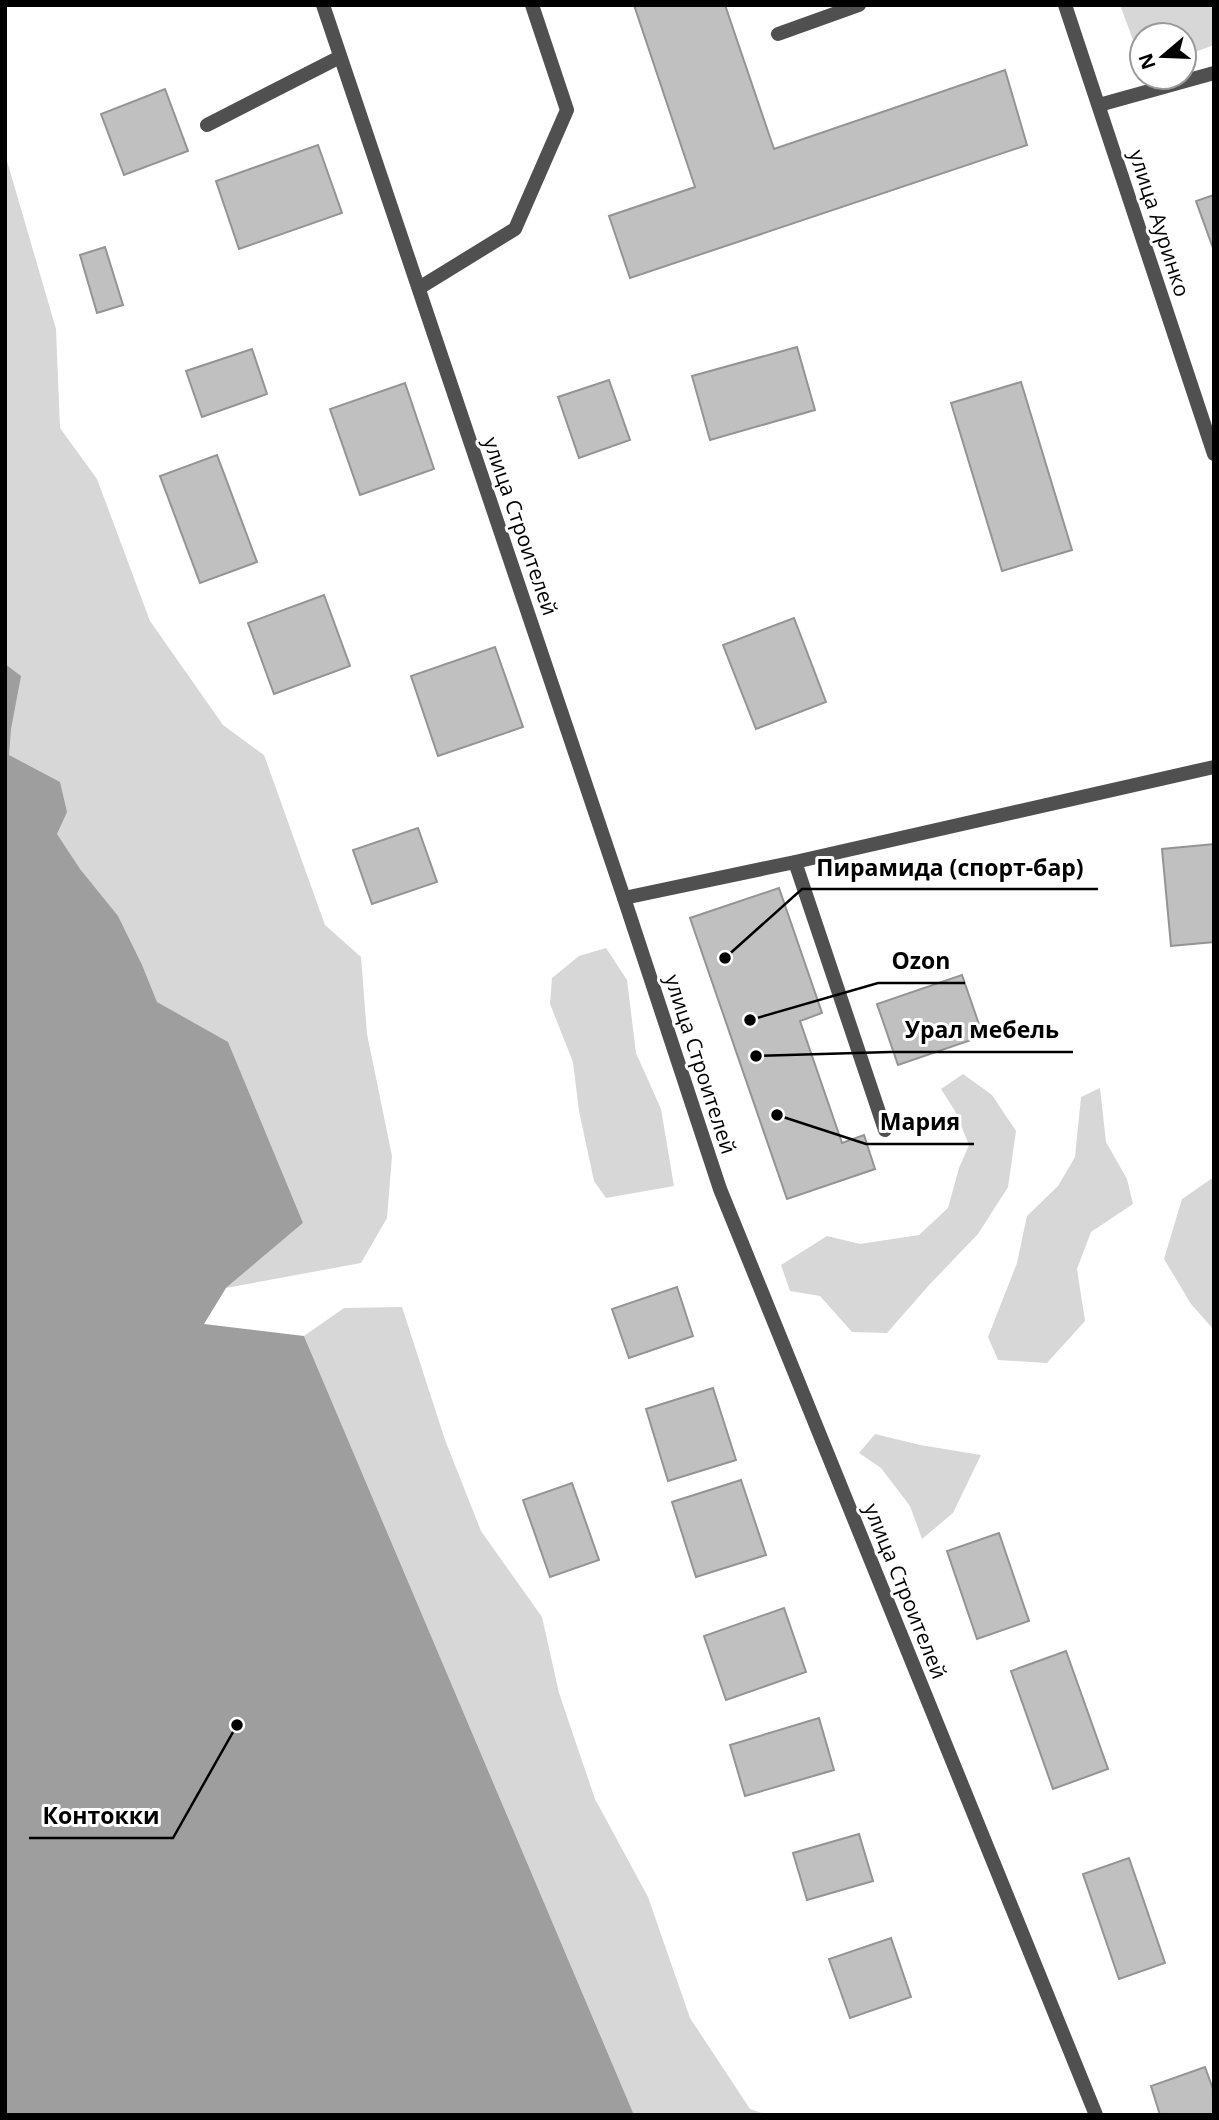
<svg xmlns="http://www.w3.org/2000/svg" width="1219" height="2120" font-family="'Open Sans',sans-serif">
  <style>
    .green { fill: #d7d7d7 }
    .water { fill: #9e9e9e }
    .building { fill: #c0c0c0; stroke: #949494; stroke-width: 2 }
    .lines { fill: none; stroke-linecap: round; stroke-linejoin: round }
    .lane { stroke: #505050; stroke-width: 14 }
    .street { stroke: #505050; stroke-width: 14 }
    .labels { text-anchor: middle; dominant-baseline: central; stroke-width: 6; stroke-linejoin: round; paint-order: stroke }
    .street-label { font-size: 21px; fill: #000; stroke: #fff }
    .leader { fill: none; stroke: #000; stroke-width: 2.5 }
    .callout-dot { fill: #000; stroke: #fff; stroke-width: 2.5 }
    .callout-label { font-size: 23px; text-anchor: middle; font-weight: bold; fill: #000; stroke: #fff; stroke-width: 6; stroke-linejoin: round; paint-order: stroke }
  </style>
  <rect width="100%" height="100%" fill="#fff"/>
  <path class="green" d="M1120 5H1214V45L1184 56V35H1142V64Z
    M5 154 56 329 60 428 97 479 150 621 223 725 264 755 325 925 361 957 367 1034 392 1156 387 1218 361 1263 226 1288 303 1223 153 1003 75 869 5 760Z
    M606 948 627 980 636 1053 661 1109 674 1186 606 1198 594 1181 579 1111 573 1062 550 1004 552 978 579 956Z
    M963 1074 992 1095 1016 1131 1008 1187 978 1234 930 1284 887 1333 852 1332 820 1296 790 1291 781 1265 827 1236 860 1244 919 1235 948 1208 959 1168 969 1145 955 1111 941 1089Z
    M1100 1088 1106 1142 1127 1179 1133 1204 1091 1232 1077 1269 1085 1321 1047 1363 998 1360 988 1337 1017 1263 1027 1216 1058 1186 1075 1157 1081 1097Z
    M1214 1177V1330L1191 1304 1164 1259 1182 1199Z
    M402 1307 445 1440 481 1531 542 1617 559 1693 595 1799 648 1897 690 2018 750 2109 768 2115H634L304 1336 344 1308Z
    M875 1434 920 1445 981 1455 953 1513 922 1539 910 1506 881 1468 859 1453Z"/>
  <path class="water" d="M5 664 21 676 11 729 9 755 60 782 67 812 57 834 80 869 118 916 142 965 157 1002 228 1042 303 1223 226 1288 204 1324 304 1336 634 2115H5Z"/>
  <path class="building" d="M634 5H725L774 149 1005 70 1027 145 630 278 609 216 695 187Z
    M165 89 188 151 124 175 101 114Z
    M318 145 342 213 239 249 216 181Z
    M1214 195V251L1196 201Z
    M105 247 123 305 97 313 80 255Z
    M797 347 815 410 710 440 692 376Z
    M252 349 267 394 202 417 186 371Z
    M609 380 630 440 579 458 558 397Z
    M1021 382 1072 550 1002 571 951 403Z
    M405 383 434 469 360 495 330 409Z
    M217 455 257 562 200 583 160 476Z
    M324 595 350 666 274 694 248 623Z
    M794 618 826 702 756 729 723 645Z
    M495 647 523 727 438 756 411 676Z
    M418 828 437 882 372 904 353 850Z
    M1214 844V942L1171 946 1162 849Z
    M779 888 822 1013 800 1021 842 1143 864 1135 875 1169 787 1199 690 918Z
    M962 975 983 1036 898 1065 877 1004Z
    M677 1287 693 1336 629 1358 612 1309Z
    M713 1388 736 1460 668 1481 646 1409Z
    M741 1480 766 1555 696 1577 672 1502Z
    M572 1483 599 1560 550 1577 523 1500Z
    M999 1533 1029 1621 977 1639 947 1551Z
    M784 1608 806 1672 726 1700 704 1636Z
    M1066 1651 1108 1769 1053 1789 1011 1671Z
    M819 1718 834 1770 745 1796 730 1745Z
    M859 1834 873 1881 807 1900 793 1853Z
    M1129 1858 1165 1963 1119 1979 1083 1874Z
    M891 1938 911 1997 850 2018 829 1959Z
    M1205 2067 1214 2092V2115H1160L1151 2086Z"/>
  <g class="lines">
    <path class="lane" d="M778 34 859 5
      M1099 105 1214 73
      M207 125 340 57
      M419 288 515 229 567 110 532 5
      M795 862 885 1130
      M624 898 795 862 1214 767"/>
    <path class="street" d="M323 5 624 898 720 1189 1096 2115
      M1065 5 1214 454"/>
  </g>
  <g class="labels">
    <g class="street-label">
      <text transform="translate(1160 223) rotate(72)">улица Ауринко</text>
      <text transform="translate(521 526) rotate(71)">улица Строителей</text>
      <text transform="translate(701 1064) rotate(72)">улица Строителей</text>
      <text transform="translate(906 1591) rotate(68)">улица Строителей</text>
    </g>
  </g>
  <path class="leader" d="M725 958L802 889H1098M750 1020L878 983H965M756 1056L890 1052H1073M777 1115L866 1144H974M237 1725L173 1838H29"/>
  <g class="callout-dot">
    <circle cx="725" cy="958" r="7"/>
    <circle cx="750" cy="1020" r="7"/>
    <circle cx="756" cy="1056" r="7"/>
    <circle cx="777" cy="1115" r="7"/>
    <circle cx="237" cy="1725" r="7"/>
  </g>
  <g class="callout-label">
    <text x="950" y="876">Пирамида (спорт-бар)</text>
    <text x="921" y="969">Ozon</text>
    <text x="982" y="1038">Урал мебель</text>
    <text x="920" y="1130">Мария</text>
    <text x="101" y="1824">Контокки</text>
  </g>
  <rect width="1219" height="2120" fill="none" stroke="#000000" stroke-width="14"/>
  <g transform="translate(1163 56) rotate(251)"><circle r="33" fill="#ffffff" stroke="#999999" stroke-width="2"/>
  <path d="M0-5L12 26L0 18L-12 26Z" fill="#000000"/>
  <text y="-10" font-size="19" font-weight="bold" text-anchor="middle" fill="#000000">N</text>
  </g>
</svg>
